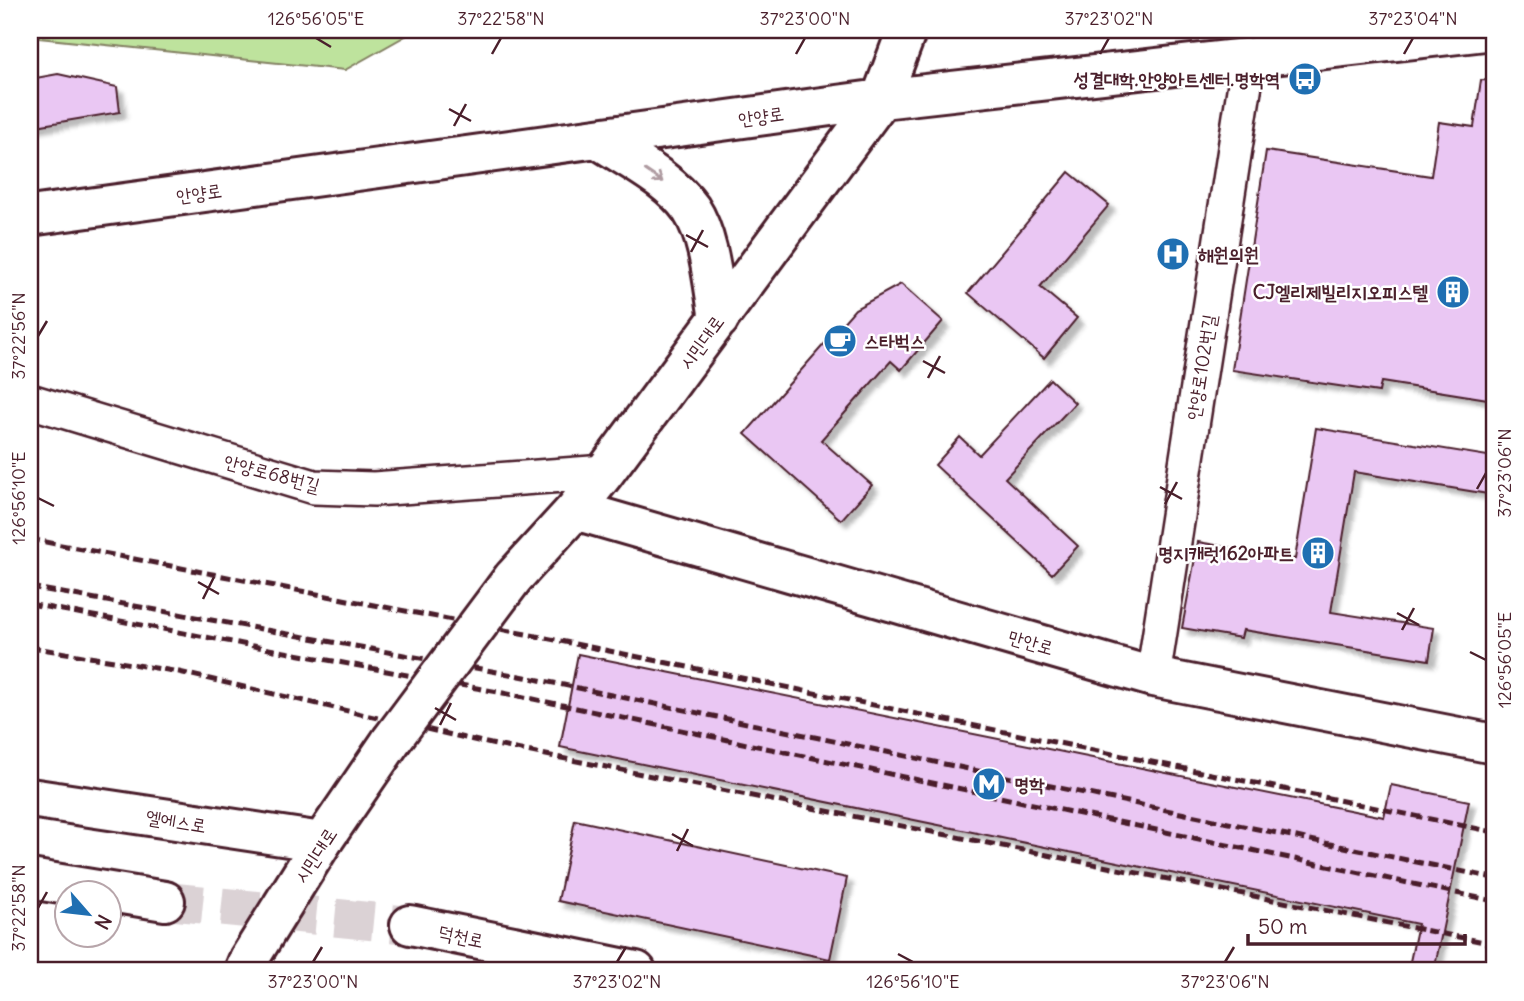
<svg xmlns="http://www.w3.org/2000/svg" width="1524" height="1001" font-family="Delius,'Poor Story',sans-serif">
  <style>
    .green { fill: #bee39d; stroke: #848164; stroke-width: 2 }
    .building { fill: #eac7f3; stroke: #4a1f2b; stroke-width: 2; filter: url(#shadow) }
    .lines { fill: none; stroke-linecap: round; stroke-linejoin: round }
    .tertiary-tunnel { stroke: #dbd2d5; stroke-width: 38; stroke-dasharray: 38 19; stroke-linecap: butt }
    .minor-casing { stroke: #4a1f2b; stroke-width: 38 }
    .tertiary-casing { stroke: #4a1f2b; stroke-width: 44 }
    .minor { stroke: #fff; stroke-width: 33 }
    .tertiary { stroke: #fff; stroke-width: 38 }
    .rail { stroke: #4a1f2b; stroke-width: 5; stroke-dasharray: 10 5; stroke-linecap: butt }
    .tertiary-bridge-casing { stroke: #4a1f2b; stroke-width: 44; stroke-linecap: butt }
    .tertiary-bridge { stroke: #fff; stroke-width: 38 }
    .oneway { stroke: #ae9aa0 }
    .ticks { fill: none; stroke: #4a1f2b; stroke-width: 2.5 }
    .labels { text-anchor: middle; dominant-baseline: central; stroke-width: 5; stroke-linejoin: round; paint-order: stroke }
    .poi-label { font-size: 19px; font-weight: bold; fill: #4a1f2b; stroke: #fff; text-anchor: end }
    .street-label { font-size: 19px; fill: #4a1f2b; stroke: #fff }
    .neatline { fill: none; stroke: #4a1f2b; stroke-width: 2.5 }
    .ticks-label { font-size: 18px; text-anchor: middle; fill: #4a1f2b }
  </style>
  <defs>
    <filter id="shadow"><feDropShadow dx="6" dy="6" stdDeviation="2" flood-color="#0004"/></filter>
  </defs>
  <rect width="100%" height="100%" fill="#fff"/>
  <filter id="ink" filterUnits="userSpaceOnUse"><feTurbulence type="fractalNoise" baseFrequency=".0143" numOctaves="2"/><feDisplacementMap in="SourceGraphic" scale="14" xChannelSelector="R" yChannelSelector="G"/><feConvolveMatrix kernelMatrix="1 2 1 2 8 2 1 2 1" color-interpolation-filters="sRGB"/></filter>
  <g filter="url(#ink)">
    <path class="green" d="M30 30H416L345 70 30 37Z"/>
    <path class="building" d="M58 74 117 87 120 112 30 127V79Z
      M1481 80 1494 81V400L1381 382 1379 392 1232 370 1266 151 1431 176 1439 122 1474 127Z
      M1069 172 1109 205 1040 287 1077 318 1044 358 968 293Z
      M901 284 943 321 901 370 891 361 821 440 872 485 841 520 745 434 855 309Z
      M1050 379 1075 403 1005 478 1078 546 1052 574 935 465 960 437 979 455Z
      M1316 428 1494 457V495L1354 472 1331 612 1434 628 1429 660 1243 630 1241 638 1182 628 1198 542 1295 559Z
      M578 654 1384 817 1391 785 1469 801 1434 971H1408L1418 924 560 747Z
      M575 820 847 878 830 959 558 901Z"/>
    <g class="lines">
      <path class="tertiary-tunnel" d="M165 901 410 925"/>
      <defs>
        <path id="minor" d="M30 401 314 487 374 489 605 472
          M1153 677 1249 58"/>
        <path id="tertiary" d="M597 138C628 159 669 178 691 209 710 238 713 285 719 319
          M30 216 881 99 1494 30
          M575 510 1153 677 1494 744
          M513 578 575 510 605 472 881 99 907 30
          M30 798 322 842
          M30 879 165 901
          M410 925 636 971
          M244 971 249 959 322 842 391 741"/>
      </defs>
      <use href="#minor" class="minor-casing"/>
      <use href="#tertiary" class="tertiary-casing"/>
      <use href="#minor" class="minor"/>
      <use href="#tertiary" class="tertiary"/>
      <path class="rail" d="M30 539 536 636 1494 832
        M30 587 525 677 1494 878
        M30 604 519 696 1494 901
        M30 647 179 672 491 744 1494 944"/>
      <defs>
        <path id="tertiary-bridge" d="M391 741 513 578"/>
      </defs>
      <use href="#tertiary-bridge" class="tertiary-bridge-casing"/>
      <use href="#tertiary-bridge" class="tertiary-bridge"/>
    </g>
    <defs><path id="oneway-shaft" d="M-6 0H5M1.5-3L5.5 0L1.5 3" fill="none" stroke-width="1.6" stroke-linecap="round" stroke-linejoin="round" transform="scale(1.75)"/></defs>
    <use class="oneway" href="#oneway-shaft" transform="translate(654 176) rotate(34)"/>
  </g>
  <path class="ticks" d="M316 38 331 47M492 54 501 38M796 54 805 38M1100 54 1109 38M1404 54 1413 38M449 109 471 121M454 126 466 104M686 235 708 247M691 252 703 230M38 336 47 321M923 361 945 373M928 378 940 356M1160 487 1182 499M1477 489 1486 473M38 498 54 506M1165 504 1177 482M198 582 219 594M203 599 214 577M1397 613 1419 625M1402 630 1414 608M1470 652 1486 660M435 708 456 720M440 725 451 703M672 834 693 846M677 851 688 829M38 908 47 892M898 954 913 962M313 962 322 947M617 962 626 947M1225 962 1234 947"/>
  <defs>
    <symbol id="bus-disc" viewBox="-11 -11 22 22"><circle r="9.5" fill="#1f6fb2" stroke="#fff"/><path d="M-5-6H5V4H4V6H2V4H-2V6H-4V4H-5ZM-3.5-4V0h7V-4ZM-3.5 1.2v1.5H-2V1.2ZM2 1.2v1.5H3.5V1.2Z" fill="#fff"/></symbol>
    <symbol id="hospital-disc" viewBox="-11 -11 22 22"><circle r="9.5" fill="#1f6fb2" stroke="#fff"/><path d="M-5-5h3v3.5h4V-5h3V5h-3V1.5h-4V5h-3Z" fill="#fff"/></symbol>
    <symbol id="building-disc" viewBox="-11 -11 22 22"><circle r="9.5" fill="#1f6fb2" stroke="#fff"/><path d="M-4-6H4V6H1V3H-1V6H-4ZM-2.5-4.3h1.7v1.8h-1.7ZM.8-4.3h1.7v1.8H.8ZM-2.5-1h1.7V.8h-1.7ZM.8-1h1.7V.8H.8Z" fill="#fff"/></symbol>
    <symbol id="cafe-disc" viewBox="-11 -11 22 22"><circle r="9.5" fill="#1f6fb2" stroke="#fff"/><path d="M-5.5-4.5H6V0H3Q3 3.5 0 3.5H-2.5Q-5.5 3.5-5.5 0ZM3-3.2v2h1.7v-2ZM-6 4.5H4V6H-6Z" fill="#fff"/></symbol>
    <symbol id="metro-disc" viewBox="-11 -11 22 22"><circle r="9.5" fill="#1f6fb2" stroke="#fff"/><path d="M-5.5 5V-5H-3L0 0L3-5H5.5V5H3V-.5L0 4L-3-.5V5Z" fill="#fff"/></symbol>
  </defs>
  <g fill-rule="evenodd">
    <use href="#bus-disc" x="1286" y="60" width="38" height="38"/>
    <use href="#hospital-disc" x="1154" y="235" width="38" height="38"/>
    <use href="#building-disc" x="1434" y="273" width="38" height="38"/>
    <use href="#cafe-disc" x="821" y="322" width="38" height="38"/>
    <use href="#building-disc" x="1299" y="534" width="38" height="38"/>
    <use href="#metro-disc" x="970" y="765" width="38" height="38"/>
  </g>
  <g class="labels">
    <g class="poi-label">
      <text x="1280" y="79">성결대학.안양아트센터.명학역</text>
      <text x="1198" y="254" text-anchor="start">해원의원</text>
      <text x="1428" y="292">CJ엘리제빌리지오피스텔</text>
      <text x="864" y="341" text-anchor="start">스타벅스</text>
      <text x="1294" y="553">명지캐럿162아파트</text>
      <text x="1014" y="784" text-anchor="start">명학</text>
    </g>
    <g class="street-label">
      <text transform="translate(761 116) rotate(-8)">안양로</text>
      <text transform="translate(199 193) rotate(-8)">안양로</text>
      <text transform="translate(701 342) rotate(-54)">시민대로</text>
      <text transform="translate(1201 367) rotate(-81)">안양로102번길</text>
      <text transform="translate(272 473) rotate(15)">안양로68번길</text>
      <text transform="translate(1031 642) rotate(16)">만안로</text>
      <text transform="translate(176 821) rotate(9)">엘에스로</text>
      <text transform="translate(315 855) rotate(-57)">시민대로</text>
      <text transform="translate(461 936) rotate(12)">덕천로</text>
    </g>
  </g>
  <rect width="1524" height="1001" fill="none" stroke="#fff" stroke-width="77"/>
  <g transform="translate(88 914) rotate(118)"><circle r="33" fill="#ffffff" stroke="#b7a5aa" stroke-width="2"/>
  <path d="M0-5L12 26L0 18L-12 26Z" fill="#1f6fb2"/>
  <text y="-10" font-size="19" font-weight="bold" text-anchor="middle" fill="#4a1f2b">N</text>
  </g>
  <path d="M1248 934v10h217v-10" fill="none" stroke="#4a1f2b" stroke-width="3.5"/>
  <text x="1258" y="934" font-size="21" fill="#4a1f2b" stroke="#ffffff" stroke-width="5" paint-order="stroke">50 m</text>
  <rect x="38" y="38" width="1448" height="924" class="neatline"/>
  <g class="ticks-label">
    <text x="316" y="25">126°56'05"E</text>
    <text x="501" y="25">37°22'58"N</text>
    <text x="805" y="25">37°23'00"N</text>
    <text x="1109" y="25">37°23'02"N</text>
    <text x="1413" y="25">37°23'04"N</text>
    <text transform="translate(19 336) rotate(-90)" y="6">37°22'56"N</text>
    <text transform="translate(1505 473) rotate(-90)" y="6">37°23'06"N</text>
    <text transform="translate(19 498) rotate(-90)" y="6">126°56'10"E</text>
    <text transform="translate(1505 660) rotate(-90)" y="6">126°56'05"E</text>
    <text transform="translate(19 908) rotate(-90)" y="6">37°22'58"N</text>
    <text x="313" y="988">37°23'00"N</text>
    <text x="617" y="988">37°23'02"N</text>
    <text x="913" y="988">126°56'10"E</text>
    <text x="1225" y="988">37°23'06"N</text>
  </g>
</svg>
